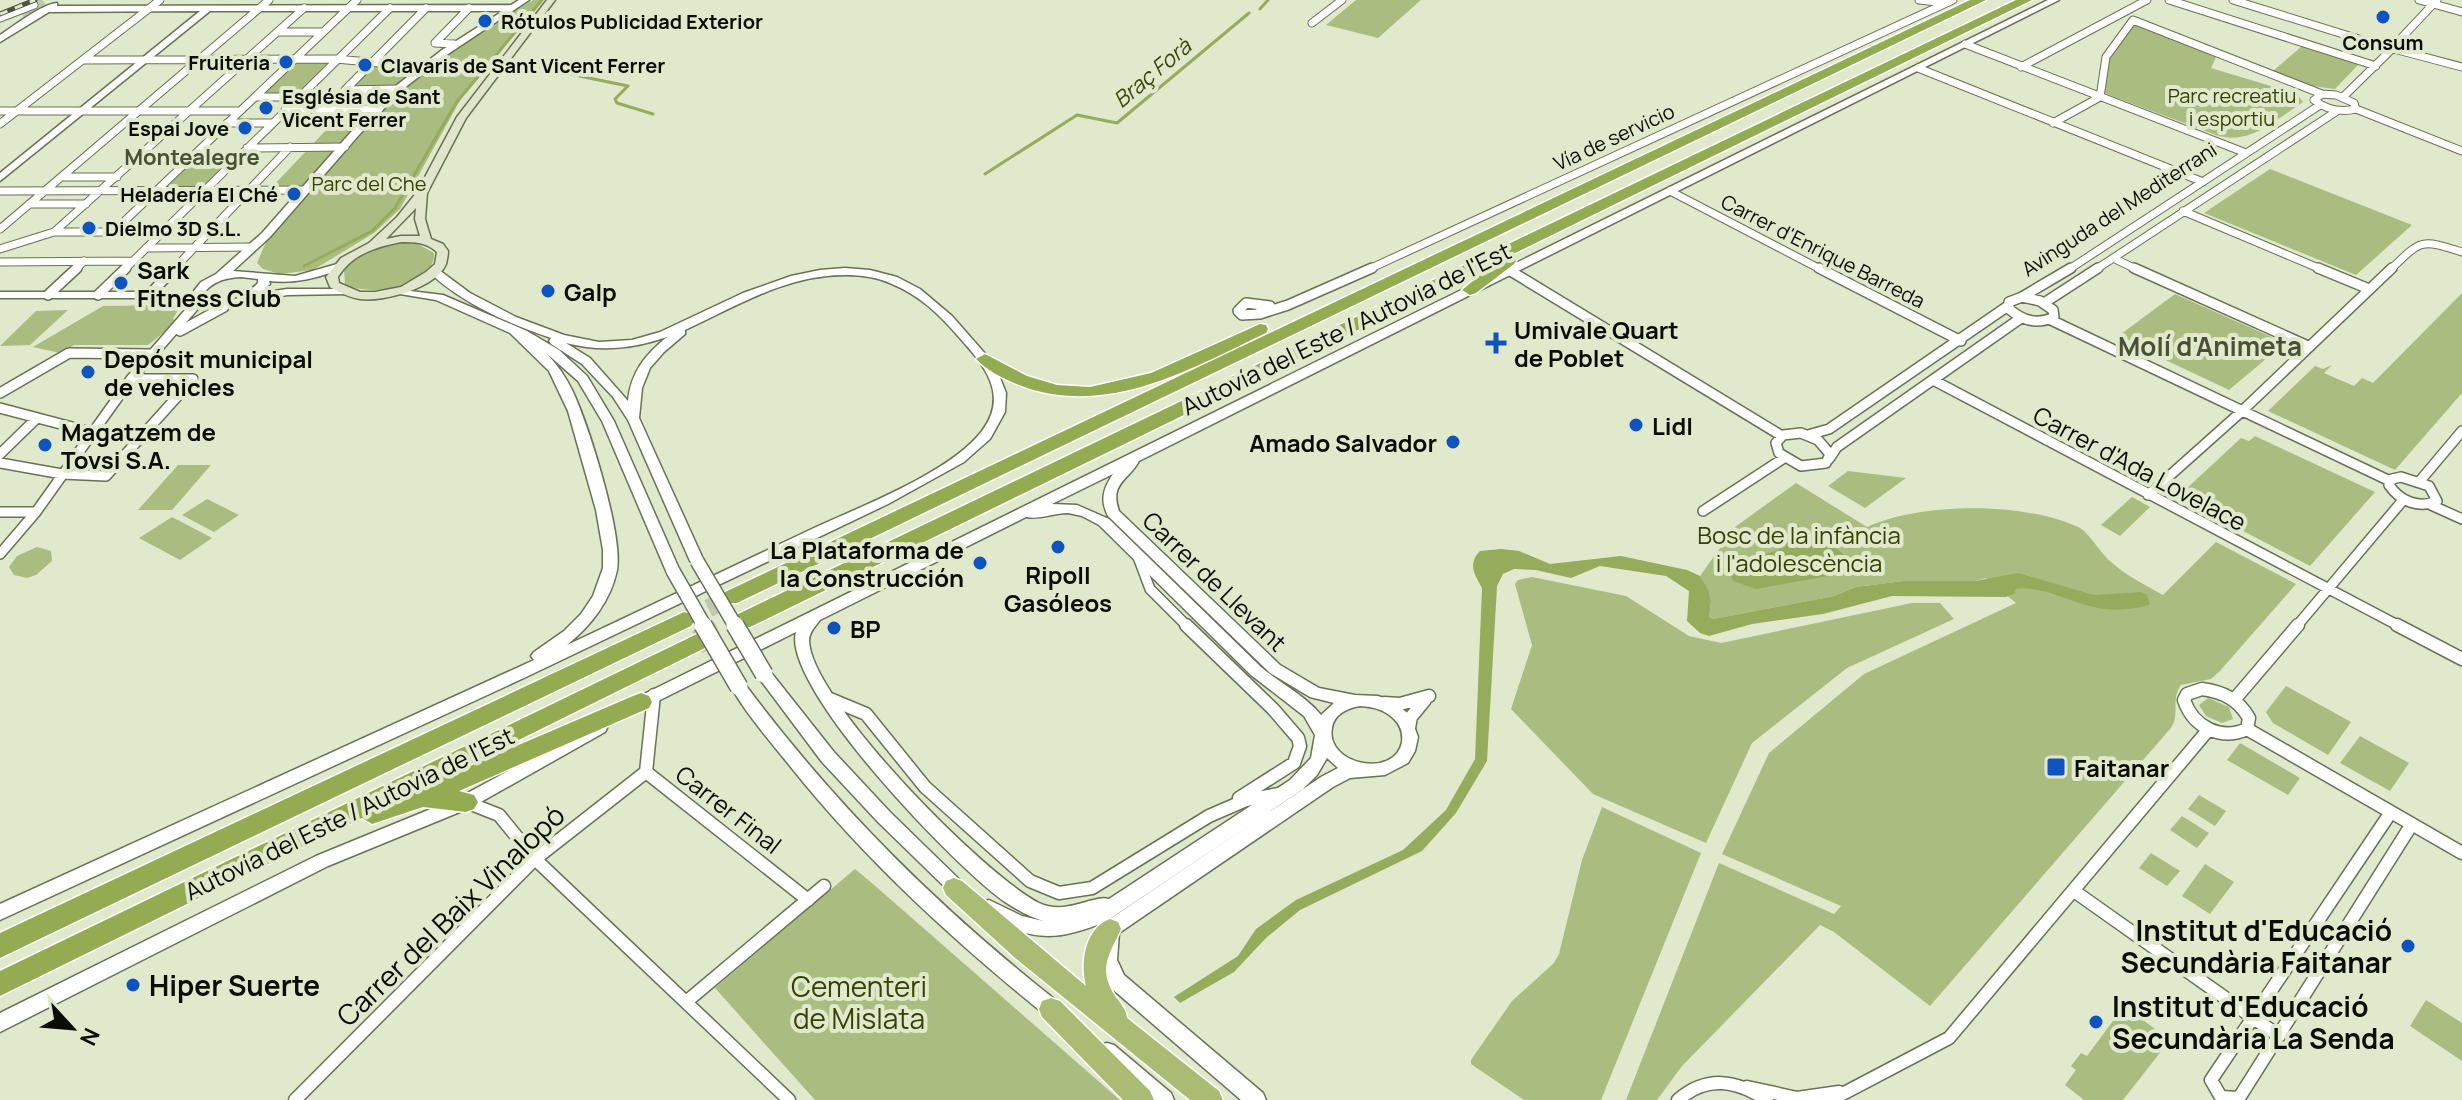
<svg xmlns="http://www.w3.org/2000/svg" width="2462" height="1100" font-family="Manrope,sans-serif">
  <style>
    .green { fill: #abbc80 }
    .water { fill: #97ab5d }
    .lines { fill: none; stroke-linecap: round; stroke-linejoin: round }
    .stream { stroke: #97ab5d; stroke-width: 3 }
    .tertiary-tunnel { stroke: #c0c8ad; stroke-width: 10; stroke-dasharray: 10 5; stroke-linecap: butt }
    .motorway-tunnel-far1 { stroke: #c0c8ad; stroke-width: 18; stroke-dasharray: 18 9; stroke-linecap: butt }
    .motorway-tunnel { stroke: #c0c8ad; stroke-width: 24; stroke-dasharray: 24 12; stroke-linecap: butt }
    .minor-far2-casing { stroke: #697156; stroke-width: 9 }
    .minor-far1-casing { stroke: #697156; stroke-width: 12 }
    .minor-casing { stroke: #697156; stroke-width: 15 }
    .tertiary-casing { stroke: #697156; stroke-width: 3 }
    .secondary-casing { stroke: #697156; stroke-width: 3 }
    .trunk-casing { stroke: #fff; stroke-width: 3 }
    .motorway-casing { stroke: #fff; stroke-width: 3 }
    .minor-far2 { stroke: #fff; stroke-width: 7 }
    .minor-far1 { stroke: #fff; stroke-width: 9 }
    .minor { stroke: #fff; stroke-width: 12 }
    .tertiary { fill: #fff; fill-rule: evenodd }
    .secondary { fill: #dfe6cb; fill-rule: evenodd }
    .trunk { fill: #aabc74; fill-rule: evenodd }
    .motorway { fill: #95ab52; fill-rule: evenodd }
    .rail-casing { stroke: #4d5243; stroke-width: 5 }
    .rail { stroke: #e0e9cb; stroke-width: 3; stroke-dasharray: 8; stroke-linecap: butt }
    .tertiary-bridge-far1-casing { stroke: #697156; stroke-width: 16; stroke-linecap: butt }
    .tertiary-bridge-casing { stroke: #697156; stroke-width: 20; stroke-linecap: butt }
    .tertiary-bridge-far1 { stroke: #fff; stroke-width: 13 }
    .tertiary-bridge { stroke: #fff; stroke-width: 17 }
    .poi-dot { fill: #0f53be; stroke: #e0e9cb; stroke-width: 3 }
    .labels { text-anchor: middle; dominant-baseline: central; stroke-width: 8; stroke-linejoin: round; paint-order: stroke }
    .far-poi-label { font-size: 20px; font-weight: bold; fill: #0a0d04; stroke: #e0e9cb; text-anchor: start }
    .far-park-label { font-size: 20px; fill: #364205; stroke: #e0e9cb }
    .far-street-label { font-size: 20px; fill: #0a0d04; stroke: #e0e9cb }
    .far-water-label { font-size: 22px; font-style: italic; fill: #3b480c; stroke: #e0e9cb }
    .far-neighbourhood-label { font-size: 22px; font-weight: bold; fill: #495036; stroke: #e0e9cb }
    .poi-label { font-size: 24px; font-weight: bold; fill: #0a0d04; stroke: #e0e9cb; text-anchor: start }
    .street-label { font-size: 24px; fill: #0a0d04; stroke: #e0e9cb }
    .park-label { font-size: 24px; fill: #364205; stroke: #e0e9cb }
    .neighbourhood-label { font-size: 26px; font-weight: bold; fill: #495036; stroke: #e0e9cb }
    .near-street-label { font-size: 28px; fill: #0a0d04; stroke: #e0e9cb }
    .near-poi-label { font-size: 28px; font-weight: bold; fill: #0a0d04; stroke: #e0e9cb; text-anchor: start }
    .near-park-label { font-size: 28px; fill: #364205; stroke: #e0e9cb }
  </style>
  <rect width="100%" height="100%" fill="#e0e9cb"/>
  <path class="green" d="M533 0H543L463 95 400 209 374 233 313 270 280 274 263 269 257 263 266 242 400 91 452 49Z
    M1356 0H1421L1378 38 1326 25Z
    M2134 22 2217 55 2211 68 2297 94 2303 102C2275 120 2250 146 2216 135L2104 93 2109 56Z
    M2302 46 2359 64 2335 89 2312 86 2273 71Z
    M297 61H332L296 96H259Z
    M375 65 420 68 397 89 352 88Z
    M344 111H374L345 143 311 146Z
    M309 148H341L333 153 305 186 272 187Z
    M193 159H232L203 187 163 188Z
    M2270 169 2412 225 2356 275 2204 213Z
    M405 243 418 244 434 253C436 287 368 298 345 284L344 270C359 251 381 246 405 243Z
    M2462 293V393L2395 470 2268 411 2315 366 2323 369 2332 365 2324 373 2354 386 2362 378 2373 383Z
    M2175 294 2285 343 2229 390 2117 337Z
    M173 305 178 310 173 319 178 321 148 345H74L60 353 33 347 103 306Z
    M68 310 30 345 0 346 36 311Z
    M2255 436 2375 492 2310 566 2186 501 2193 495 2185 490 2241 438 2249 441Z
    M178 465H211L172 510H138Z
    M1848 471 1906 478 1865 508 1828 486Z
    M1796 483 1867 527C1922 502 2023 502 2078 527 2089 532 2100 553 2111 562 2127 576 2145 585 2163 595L2216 542 2296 584 2219 672 2211 679 2181 685C2170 700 2181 715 2170 729L1930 1006 1834 932 1820 925 1682 1066 1657 1100H1626L1719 863 1834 914 1841 906 1722 854 1769 753 1864 674 2016 603 1986 578 1975 581H1903L1856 587 1834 596 1713 619 1709 617 1711 601 1700 576 1735 527Z
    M2132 497 2150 507 2120 536 2101 525Z
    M207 499 239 515 214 532 182 515Z
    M172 517 212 538 180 560 139 538Z
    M37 547 51 551 52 561 36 575 27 578 14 575 9 567 17 556Z
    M1532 577 1626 596 1689 636 1721 643 1912 603H1940L1954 619 1847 668 1752 743 1706 843 1593 794 1511 709 1532 645 1515 584 1518 580Z
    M2286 686 2351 722 2328 755 2273 723 2266 712Z
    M2208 698 2229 707 2233 719 2222 723 2206 716 2199 705Z
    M2360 736 2409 763 2390 791 2340 763Z
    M2240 743 2300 778 2288 795 2227 760Z
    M2199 795 2226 811 2215 826 2188 809Z
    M1602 807 1701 853 1601 1100H1524L1471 1064V1060L1512 1001 1554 963 1559 954 1582 860Z
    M2182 816 2209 833 2197 848 2170 830Z
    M2151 853 2180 871 2167 886 2139 868Z
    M2205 864 2234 882 2210 914 2182 896Z
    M855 869 873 884 1120 1100H815L715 988Z
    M2426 1000 2462 1023V1061L2410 1026Z
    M2124 1006 2170 1040 2123 1100H2084L2065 1085 2076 1070 2071 1066 2081 1053 2087 1056Z"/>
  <path class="water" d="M1791 524 1799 526 1798 532C1814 539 1852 548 1849 569L1839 574 1756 589 1733 581 1730 573 1737 565 1785 547Z
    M1501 549 1519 551 1550 564 1621 556 1687 570 1700 576 1707 588 1711 601 1709 617 1713 619 1834 596 1856 587 1903 581H1975L2018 573 2094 595 2141 592 2147 595 2150 604C2143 608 2135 608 2126 609 2083 614 2054 585 2016 589L2014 594 2006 597 1892 596 1823 614 1752 624 1709 636 1700 633 1687 621 1689 591 1666 576 1600 566 1571 578 1536 570 1514 569 1503 574 1497 586 1487 761 1456 813 1422 851 1300 910 1266 938 1234 972 1180 1003 1174 997 1238 956 1256 929 1296 900 1403 850 1446 810 1475 759 1482 588C1475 575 1467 564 1480 551Z"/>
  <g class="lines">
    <path class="stream" d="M1260 9 1268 0
      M526 65 628 86 615 99 617 103 653 114
      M985 174 1077 115 1117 123 1249 13
      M304 266 372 231 395 208 456 103 542 0"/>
    <path class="tertiary-tunnel" d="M23 16 43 0"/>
    <path class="motorway-tunnel-far1" d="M684 620 730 598
      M731 627 743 621"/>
    <path class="motorway-tunnel" d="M697 642 735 625"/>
    <defs>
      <path id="minor-far2" d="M1919 0 1946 3
        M2169 0 2376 66
        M2233 0 2388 48
        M2419 0 2462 12
        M0 18 34 5
        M1312 23 1342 0
        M278 32H323
        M454 44 435 43 469 8
        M1965 44 2246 153
        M2392 48 2437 0
        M2394 49 2462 67
        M83 60 336 59 423 67
        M2021 67 2147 0
        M1918 68 2203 182
        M345 90 426 8
        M345 90 398 89
        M2322 94 2336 95 2354 103 2356 109C2340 113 2327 110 2314 100Z
        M255 97H298
        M2343 97 2391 50
        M2356 109 2462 151
        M285 110 379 109
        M0 111H240
        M227 123H272
        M2053 123 2100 97 2106 57 2133 20 2322 94
        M0 124 160 0
        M247 148 345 147
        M192 157 239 156
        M62 177H117
        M0 191 305 190
        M1670 191 1822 270
        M29 204H86
        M2183 211 2323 270
        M0 229 269 0
        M54 232 304 8
        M113 232 357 0
        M146 248 253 247
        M0 249 54 232H162
        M2115 259 2138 270
        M0 262 133 261
        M75 270 84 261
        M124 270 390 8
        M173 270 290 147
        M1367 270 1953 0
        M2068 270 2320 105
        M2095 270 2337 111
        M2390 270C2422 239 2420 239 2462 252"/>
      <path id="minor-far1" d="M1819 268 1961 341
        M2134 268 2308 346
        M2318 268 2369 289
        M1509 270 1782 436
        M48 295 77 268
        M98 295 126 268
        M149 295 175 268
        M2022 297 2071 268
        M2022 297 2040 301 2053 310 2054 317C2037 325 2023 321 2009 309V302Z
        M2044 303 2098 268
        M1261 308 1260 314 1242 315 1238 311 1246 303 1270 306
        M1260 314 1288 305 1372 268
        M2051 320 2390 481
        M180 331 224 307
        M131 379H193
        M1935 381 2401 627
        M0 393 69 353 151 354
        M0 408 91 432 143 433
        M1801 433 1818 440 1830 454 1826 463 1801 466 1779 453 1776 443 1783 435Z
        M1808 435 1829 429 2008 306
        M0 454 37 418
        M1829 459 1837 447 2021 318
        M0 463 62 474 106 476 193 379
        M2401 477 2429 486 2437 501C2418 509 2400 501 2389 485L2392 479Z
        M2419 482 2462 431
        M2148 495 2241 412 2392 268
        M2431 505 2462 519
        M1703 511 1784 458
        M0 512H36
        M0 554 36 512 131 379 197 303
        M1138 557 1150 589 1188 627
        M2296 627 2404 499"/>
      <path id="minor" d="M1186 625 1273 709 1298 738 1300 746 1294 763 1239 798
        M2397 625 2462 659
        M2202 689C2223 692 2238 699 2249 718L2247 729C2221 741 2193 727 2184 700L2187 694Z
        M654 695 646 772 808 900
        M830 699 866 714 925 787 1030 881 1059 893 1092 888 1209 816 1246 800 1279 794
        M2234 700 2298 625
        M1384 703 1400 704 1429 696
        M1409 728 1411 717 1425 700
        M2247 729 2462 853
        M466 802 499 815 535 859 789 1100
        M2391 812 2211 1080 2221 1097 2239 1098 2412 824
        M2074 891 2279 1036
        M686 1002 824 886
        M1747 1087 1797 1098 1839 1092
        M295 1100 535 859 646 772
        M1678 1100C1707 1075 1736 1080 1767 1100
        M1831 1100 1949 1038 2209 729"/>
      <path id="tertiary" d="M519 0H529L448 54 403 89 358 136 270 237 233 271 295 276 337 264 343 267 341 269C317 278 295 284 269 281L270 284 261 293 287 289H343L347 290V294L287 295 213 311 194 304 153 298H0V292H153L189 297 201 282 216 274 262 233 351 132 397 85 442 50 503 11H210L0 181V173L200 11 49 12 0 42V35C14 26 42 4 57 3V6L511 5ZM241 277 258 279V283C242 299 224 308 201 299V296C212 282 223 278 241 277Z
        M2048 0H2059L1139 461C1129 480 1109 483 1119 511L1280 665 1319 688 1355 695 1378 696 1392 701 1410 715 1418 737 1415 751 1408 763 1385 775 1350 778 1333 787 1119 933 1117 960 1124 975 1263 1093 1266 1100H1241L1110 987 1099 960 1101 929 1104 923 1321 777 1338 768 1327 758 1317 775 1302 790 1105 922C1068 936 1044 943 1006 926 996 921 985 917 980 908L983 902 989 900 1022 916 1043 921C1030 917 1017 910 1005 902 958 870 781 687 796 632L640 710 634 712 628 710 626 706 628 702ZM1113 474C1103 489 1100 500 1108 516L1270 673 1310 697 1334 703 1321 715C1305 695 1281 684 1261 667L1109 519 1077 505 1052 504ZM1068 513 1082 516 1099 525 1251 675 1304 716 1315 735 1311 758 1290 780 1109 899C1094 894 1067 916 1039 903 985 876 811 700 809 641 809 632 815 627 820 620L1026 517C1039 520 1054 513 1068 513ZM1360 706C1373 707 1384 709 1394 719 1401 726 1403 733 1402 742 1395 779 1325 765 1332 728 1334 714 1348 708 1360 706Z
        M845 268 870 270 897 277 920 289 952 316 995 365 1006 393 1005 412 990 439 964 462 888 504 526 677 0 920V904L534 660 531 656 534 652 564 631 581 614 593 596 603 568V550L596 510 568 411 549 371 510 333 436 300 394 293V289L443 295 527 331 559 350 587 376 614 421 680 571 678 575H668L666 571 602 421 578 381 545 352C557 364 566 377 573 392 589 427 623 534 617 570 611 600 591 626 567 645 650 606 732 567 814 528 862 506 951 472 982 431 1010 394 983 364 958 336 939 314 919 295 892 284 878 277 860 275 845 275 786 275 737 306 685 330V334L664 352 650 368 642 388 639 418 704 561 697 566 690 561 628 420 613 397 582 364 551 344 549 341 551 338C508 323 465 305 431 274V270H439L470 293 516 317 564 335 599 342 632 340 660 332 743 293 791 276 820 270ZM667 337C645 355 631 372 628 401L590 358 566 343C601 352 632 349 667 337Z
        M764 668 769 670 834 752 890 812 967 887 970 892 967 897 961 900 955 897 878 822 822 762 756 674 759 670Z
        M739 681 744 683C838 809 940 909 1063 1006L1065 1012 1063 1018 1056 1021 1049 1018C955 942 866 861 790 766 770 741 747 715 731 687L734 683Z
        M599 722 605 724 607 728 605 732 472 807 328 866 0 1032V1013L316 856 460 797Z
        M1107 1043 1114 1045 1171 1093 1174 1100H1149L1100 1059 1097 1052 1100 1045Z"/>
      <path id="secondary" d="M547 0H555L466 118 427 193 425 219 431 239 443 244 448 251C448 255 447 260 446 264 436 288 384 302 360 299 349 297 340 293 330 287L326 277 341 258 369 243 397 217 417 192 457 117ZM416 208 415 219 420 236H401L386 239ZM401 242C415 242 426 242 437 252L435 264 426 272 401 287 375 292H360L339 283 338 277C352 254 376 247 401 242Z"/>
      <path id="trunk" d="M954 878 962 881 1086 986C1080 963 1085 928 1110 919L1118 922 1121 929C1110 954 1097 968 1115 996 1121 1004 1126 1009 1127 1018L1219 1091 1223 1100H1190L1014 957 946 895 943 888 946 881Z
        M1051 998 1060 1001 1150 1091 1154 1100H1123L1042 1017 1039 1009 1042 1001Z"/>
      <path id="motorway" d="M1970 0H1986L737 603H723L720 598 723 593Z
        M2016 0H2032L1509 256 1516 261 1514 264 1476 293 1470 295 1462 290 1495 263 750 627H736L732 621 736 615Z
        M1260 324 1266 325 1268 329 1266 333C1192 368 1115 414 1030 389 1012 383 989 373 976 359L985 354 1027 376 1057 385 1090 387 1151 373Z
        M684 612 691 614 695 620 691 626 0 958V933Z
        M697 634 705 636 708 642 705 648 444 777 633 696 641 693 649 696 652 702 649 708 459 791 474 795 478 802 474 809 466 812 423 807 372 824 362 818 0 996V971Z"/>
    </defs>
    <use href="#minor-far2" class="minor-far2-casing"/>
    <use href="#minor-far1" class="minor-far1-casing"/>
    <use href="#minor" class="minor-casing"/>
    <use href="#tertiary" class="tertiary-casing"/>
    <use href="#secondary" class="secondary-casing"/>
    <use href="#trunk" class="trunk-casing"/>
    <use href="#motorway" class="motorway-casing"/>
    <use href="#minor-far2" class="minor-far2"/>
    <use href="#minor-far1" class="minor-far1"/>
    <use href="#minor" class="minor"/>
    <use href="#tertiary" class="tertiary"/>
    <use href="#secondary" class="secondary"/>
    <use href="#trunk" class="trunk"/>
    <use href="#motorway" class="motorway"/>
    <defs>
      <path id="rail" d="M0 14 35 0"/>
    </defs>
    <use href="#rail" class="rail-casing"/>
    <use href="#rail" class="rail"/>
    <defs>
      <path id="tertiary-bridge-far1" d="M697 561 736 627
        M673 571 705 627"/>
      <path id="tertiary-bridge" d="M703 625 739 687
        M735 625 764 674"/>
    </defs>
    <use href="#tertiary-bridge-far1" class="tertiary-bridge-far1-casing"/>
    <use href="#tertiary-bridge" class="tertiary-bridge-casing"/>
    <use href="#tertiary-bridge-far1" class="tertiary-bridge-far1"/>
    <use href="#tertiary-bridge" class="tertiary-bridge"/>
  </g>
  <g class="poi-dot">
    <circle cx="2383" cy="17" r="8"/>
    <circle cx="485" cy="21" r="8"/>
    <circle cx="286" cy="62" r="8"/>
    <circle cx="365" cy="65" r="8"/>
    <circle cx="266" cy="108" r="8"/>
    <circle cx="245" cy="128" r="8"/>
    <circle cx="294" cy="194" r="8"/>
    <circle cx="89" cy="228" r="8"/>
    <circle cx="121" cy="283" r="8"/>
    <circle cx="548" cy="291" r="8"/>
    <path d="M1492 331h8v8h8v8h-8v8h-8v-8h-8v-8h8z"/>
    <circle cx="88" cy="372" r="8"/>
    <circle cx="1636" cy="425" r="8"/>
    <circle cx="1453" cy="442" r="8"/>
    <circle cx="45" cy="445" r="8"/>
    <circle cx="1058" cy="547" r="8"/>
    <circle cx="980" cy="563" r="8"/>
    <circle cx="834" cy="628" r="8"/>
    <rect x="2046" y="757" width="20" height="20" rx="4"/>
    <circle cx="2408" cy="946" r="8"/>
    <circle cx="133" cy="985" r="8"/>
    <circle cx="2096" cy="1022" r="8"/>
  </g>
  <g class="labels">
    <g class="far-poi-label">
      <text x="501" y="21">Rótulos Publicidad Exterior</text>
      <text x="2383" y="42" text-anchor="middle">Consum</text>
      <text x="270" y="62" text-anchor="end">Fruiteria</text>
      <text x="381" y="65">Clavaris de Sant Vicent Ferrer</text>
      <text x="282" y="96">Església de Sant<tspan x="282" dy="23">Vicent Ferrer</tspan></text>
      <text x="229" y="128" text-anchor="end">Espai Jove</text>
      <text x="278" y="194" text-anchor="end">Heladería El Ché</text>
      <text x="105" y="228">Dielmo 3D S.L.</text>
    </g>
    <g class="far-park-label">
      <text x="2232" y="95">Parc recreatiu<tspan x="2232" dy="23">i esportiu</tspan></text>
      <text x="369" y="183">Parc del Che</text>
    </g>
    <g class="far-street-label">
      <text transform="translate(1614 137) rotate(-25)">Vía de servicio</text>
      <text transform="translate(2119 209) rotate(-33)">Avinguda del Mediterrani</text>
      <text transform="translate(1823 251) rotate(27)">Carrer d'Enrique Barreda</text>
    </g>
    <g class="far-water-label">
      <text transform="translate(1152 73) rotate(-40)">Braç Forà</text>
    </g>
    <g class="far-neighbourhood-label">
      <text x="192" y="157">Montealegre</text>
    </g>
    <g class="poi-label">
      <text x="137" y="269">Sark<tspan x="137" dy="28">Fitness Club</tspan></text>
      <text x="564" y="291">Galp</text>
      <text x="1514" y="329">Umivale Quart<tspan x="1514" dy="28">de Poblet</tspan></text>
      <text x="104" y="358">Depósit municipal<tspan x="104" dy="28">de vehicles</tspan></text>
      <text x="1652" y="425">Lidl</text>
      <text x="61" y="431">Magatzem de<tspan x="61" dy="28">Tovsi S.A.</tspan></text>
      <text x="1437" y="442" text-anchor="end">Amado Salvador</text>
      <text x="964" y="549" text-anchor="end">La Plataforma de<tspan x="964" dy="28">la Construcción</tspan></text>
      <text x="1058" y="574" text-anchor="middle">Ripoll<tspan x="1058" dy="28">Gasóleos</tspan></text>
      <text x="850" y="628">BP</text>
      <text x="2074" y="767">Faitanar</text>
    </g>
    <g class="street-label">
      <text transform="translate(1346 328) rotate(-26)">Autovía del Este / Autovia de l'Est</text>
      <text transform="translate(2140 468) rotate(28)">Carrer d'Ada Lovelace</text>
      <text transform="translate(1215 581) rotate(44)">Carrer de Llevant</text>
      <text transform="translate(729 809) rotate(38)">Carrer Final</text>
      <text transform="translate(349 813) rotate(-26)">Autovía del Este / Autovia de l'Est</text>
    </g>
    <g class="park-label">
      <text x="1799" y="534">Bosc de la infància<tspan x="1799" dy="28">i l'adolescència</tspan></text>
    </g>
    <g class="neighbourhood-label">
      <text x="2210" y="346">Molí d'Animeta</text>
    </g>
    <g class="near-street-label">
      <text transform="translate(450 915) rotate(-44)">Carrer del Baix Vinalopó</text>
    </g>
    <g class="near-poi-label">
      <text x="2392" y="930" text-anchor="end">Institut d'Educació<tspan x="2392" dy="32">Secundària Faitanar</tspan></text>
      <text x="149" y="985">Hiper Suerte</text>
      <text x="2112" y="1006">Institut d'Educació<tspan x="2112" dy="32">Secundària La Senda</tspan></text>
    </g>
    <g class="near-park-label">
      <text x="859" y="986">Cementeri<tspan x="859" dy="32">de Mislata</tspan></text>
    </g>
  </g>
  <g transform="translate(72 1028) rotate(116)" stroke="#e0e9cb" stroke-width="6" paint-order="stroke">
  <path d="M0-6L14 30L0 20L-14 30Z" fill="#0a0d04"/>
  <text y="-12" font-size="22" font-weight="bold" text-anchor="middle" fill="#0a0d04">N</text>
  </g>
</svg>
